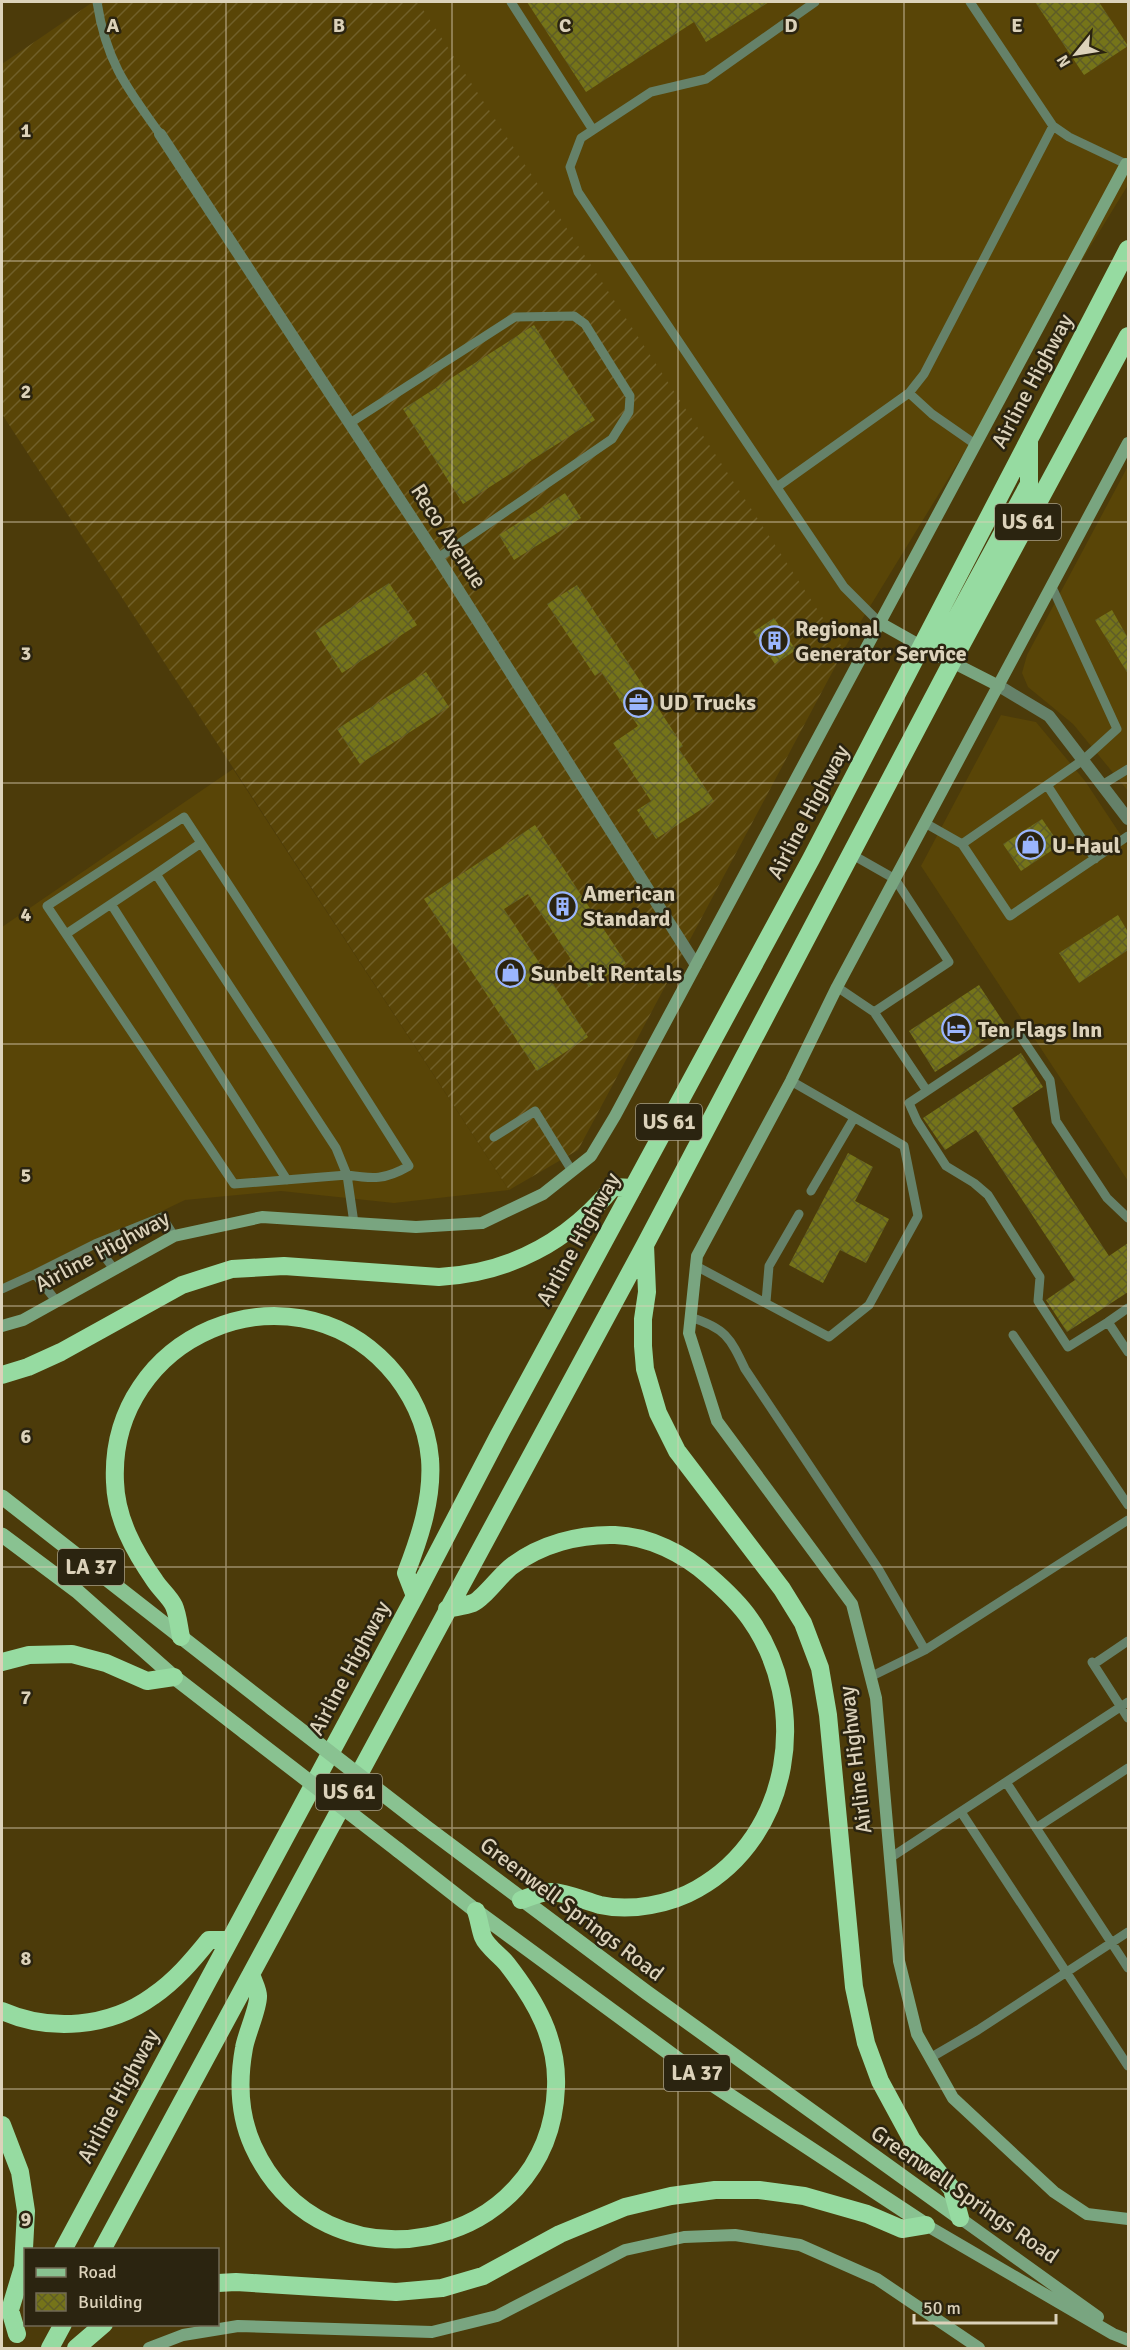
<svg xmlns="http://www.w3.org/2000/svg" width="1130" height="2350" font-family="Signika,sans-serif">
  <style>
    .built { fill: #594507 }
    .industrial { fill: url(#industrial-furrows) }
    .building { fill: url(#building-cross-hatch) }
    .lines { fill: none; stroke-linecap: round; stroke-linejoin: round }
    .lane { stroke: #658169; stroke-width: 9 }
    .street { stroke: #658169; stroke-width: 12 }
    .secondary { stroke: #79a580; stroke-width: 12 }
    .primary { stroke: #89c291; stroke-width: 15 }
    .highway { stroke: #96dba1; stroke-width: 18 }
    .primary-bridge { stroke: #89c291; stroke-width: 15 }
    .grid { fill: none; stroke: #dcd2ba; stroke-width: 1.5; stroke-opacity: 0.55 }
    .labels { text-anchor: middle; dominant-baseline: central; stroke-width: 5; stroke-linejoin: round; paint-order: stroke }
    .shield { fill: #2b2410; stroke: #a79e87; stroke-width: 1.5 }
    .shield-label { font-size: 21px; font-weight: bold; fill: #dcd2ba }
    .street-label { font-size: 22px; fill: #dcd2ba; stroke: #2b2410 }
    .poi-label { font-size: 22px; font-weight: bold; fill: #dcd2ba; stroke: #2b2410; text-anchor: start }
    .grid-label { font-size: 20px; text-anchor: middle; font-weight: bold; fill: #dcd2ba; stroke: #2b2410; stroke-width: 5; stroke-linejoin: round; paint-order: stroke }
  </style>
  <defs>
    <pattern id="industrial-furrows" width="10" height="10" patternUnits="userSpaceOnUse" patternTransform="scale(1.5)"><rect width="10" height="10" fill="#594507"/><path d="M-1 1l2-2M0 10L10 0M9 11l2-2" fill="none" stroke="#705f29"/></pattern>
    <pattern id="building-cross-hatch" width="8" height="8" patternUnits="userSpaceOnUse" patternTransform="scale(1.5)"><rect width="8" height="8" fill="#757419"/><path d="M0 0l8 8M0 8l8-8" fill="none" stroke="#5e5c27"/></pattern>
  </defs>
  <rect width="100%" height="100%" fill="#4c3b0a"/>
  <path class="built" d="M415 2H1128V185L836 662Z
    M1128 466V791L1073 724 1028 687 1022 673 1027 655Z
    M1001 715 1036 722 1085 781 1128 846V1181L921 866Z
    M233 769 509 1190 394 1203 281 1191 185 1200 2 1288V927Z"/>
  <path class="industrial" d="M93 2H418L844 650 578 1150 509 1190 2 414V64Z"/>
  <path class="building" d="M527 2H769L706 42 694 22 586 92Z
    M1035 2H1099L1128 46 1084 75Z
    M534 325 595 420 463 504 403 409Z
    M565 493 581 518 514 560 499 535Z
    M389 583 417 625 342 673 315 631Z
    M577 585 683 746 679 749 714 801 656 839 637 810 651 801 613 743 638 726 601 672 595 676 547 604Z
    M1112 610 1128 638V674L1095 620Z
    M774 618 796 650 775 664 753 632Z
    M426 672 449 707 360 764 337 729Z
    M1042 819 1060 845 1021 871 1003 844Z
    M535 825 626 963 589 987 528 894 504 909 588 1037 537 1071 424 899Z
    M1118 915 1128 932V950L1079 983 1059 953Z
    M979 985 1006 1026 935 1072 909 1031Z
    M1021 1053 1043 1087 1012 1108 1109 1256 1128 1243V1292L1067 1332 1046 1300 1075 1280 976 1130 945 1150 923 1118Z
    M848 1153 873 1167 855 1201 889 1219 866 1263 840 1250 823 1283 789 1265Z"/>
  <g class="lines">
    <path class="lane" d="M97 2C106 61 126 87 160 134
      M511 2 593 130
      M815 2 706 79 651 92 581 138 570 167 578 192 844 587 880 623
      M970 2 1053 126 1069 137 1126 164
      M909 393 924 374 1053 126
      M350 423 515 317 574 316 585 324 630 396 629 412 612 439 438 558
      M777 487 909 393 932 414 975 444
      M1052 587 1117 729 1083 760 962 844 1010 916 1128 836
      M1047 785 1095 859
      M1102 785 1128 769
      M925 823 962 844
      M201 843 156 874 336 1148 347 1175 234 1184 47 906 184 817C260 932 335 1049 409 1166 385 1180 373 1179 347 1175L354 1223
      M851 854 895 879 949 962 874 1012 927 1091
      M111 904 287 1180
      M66 934 156 874
      M837 987 874 1012
      M494 1137 535 1111 572 1171
      M811 1191 854 1118
      M1128 1218 1107 1198 1056 1121 1050 1080 1017 1031 909 1103 917 1121 946 1166 974 1183 988 1195 1040 1277 1038 1301 1068 1347 1108 1322 1128 1352
      M95 1244 162 1217 174 1236
      M696 1266 829 1337 869 1305 918 1216 904 1146 791 1081
      M35 1274 95 1244 114 1269
      M2 1289 35 1274 57 1302
      M766 1302 769 1266 799 1214
      M690 1317C725 1328 730 1337 745 1369L879 1570 925 1650 870 1677
      M1108 1322 1128 1308
      M1013 1335 1128 1505
      M925 1650 1128 1520
      M1092 1662 1128 1718
      M1094 1664 1128 1641
      M1006 1782 1128 1968
      M961 1812 1128 2066
      M1036 1828 1128 1768
      M890 1858 1128 1702
      M930 2058 978 2030 1128 1932"/>
    <path class="street" d="M160 134 438 558 696 965
      M999 686 1049 716 1128 819"/>
    <path class="secondary" d="M1128 443 837 987 791 1081 697 1256 689 1333 717 1421 852 1604 876 1698 899 1961 917 2034 953 2098 1054 2192 1087 2214 1128 2219
      M880 623 928 650
      M946 659 999 686
      M2 1326 23 1320 174 1236 262 1217 416 1227 482 1223 543 1194 591 1156 615 1116 1126 164 1128 165
      M960 2218 1098 2317
      M926 2225 1113 2334 1128 2340
      M149 2348 183 2335 238 2326 432 2332 497 2316 625 2250 684 2237 735 2235 800 2245 877 2279 979 2348"/>
    <path class="primary" d="M2 1497 272 1708
      M2 1535 77 1591 174 1677 245 1732
      M423 1825 646 1992 960 2218
      M398 1850 476 1911 706 2080 926 2225"/>
    <path class="highway" d="M937 654 1029 484V442
      M645 1245 647 1292 643 1319V1346L645 1369 658 1413 677 1451 782 1589 803 1623 820 1668 828 1715 854 1987 866 2043 880 2081 912 2140 952 2189 960 2218
      M2 1375 28 1367 61 1352 182 1285 232 1269 284 1266 439 1277C509 1273 568 1242 613 1187L633 1188
      M447 1609C455 1607 465 1606 473 1603 483 1599 501 1574 512 1566 541 1544 579 1534 615 1535 649 1536 684 1554 709 1576 724 1589 739 1603 750 1619 811 1705 792 1836 697 1889 671 1904 631 1912 600 1905 585 1901 568 1893 552 1892 543 1891 530 1897 521 1900
      M181 1637C179 1628 178 1615 174 1606 170 1597 160 1589 155 1581 134 1551 116 1518 115 1482 108 1336 288 1259 388 1366 411 1391 427 1424 430 1459 433 1498 420 1537 406 1573L415 1596
      M2 1662 29 1655 72 1654 106 1663 147 1681 174 1677
      M251 1974C253 1981 258 1989 258 1996 259 2007 246 2035 244 2048 238 2081 239 2115 253 2146 322 2298 550 2254 556 2087 558 2039 535 2000 507 1964 500 1955 487 1947 483 1937 480 1929 479 1919 476 1911
      M2 2011C50 2032 109 2028 153 1996 175 1981 192 1961 209 1940H229
      M2 2125 20 2172 26 2211 23 2267 10 2310 17 2334
      M63 2250 415 1596 499 1435 811 859 1128 249
      M102 2250 645 1245 952 662 1128 336
      M218 2283 236 2282 396 2292 442 2288 483 2276 560 2234 625 2207 671 2196 715 2190H759L804 2196 867 2214 902 2229 926 2225
      M50 2348 63 2324
      M76 2348 104 2324"/>
    <path class="primary-bridge" d="M272 1708 423 1825
      M245 1732 398 1850"/>
  </g>
  <path class="grid" d="M226 2V2348M452 2V2348M678 2V2348M904 2V2348M2 261H1128M2 522H1128M2 783H1128M2 1044H1128M2 1306H1128M2 1567H1128M2 1828H1128M2 2089H1128"/>
  <defs>
    <symbol id="building-ring" viewBox="-11 -11 22 22"><circle r="9.5" fill="#2b2410" stroke="#9ab5fd" stroke-width="1.5"/><path d="M-4-6H4V6H1V3H-1V6H-4ZM-2.5-4.3h1.7v1.8h-1.7ZM.8-4.3h1.7v1.8H.8ZM-2.5-1h1.7V.8h-1.7ZM.8-1h1.7V.8H.8Z" fill="#9ab5fd"/></symbol>
    <symbol id="office-ring" viewBox="-11 -11 22 22"><circle r="9.5" fill="#2b2410" stroke="#9ab5fd" stroke-width="1.5"/><path d="M-6-3h4V-5.5h4V-3h4V5H-6ZM-1-4.5V-3h2v-1.5ZM-6 0V1H6V0Z" fill="#9ab5fd"/></symbol>
    <symbol id="shop-ring" viewBox="-11 -11 22 22"><circle r="9.5" fill="#2b2410" stroke="#9ab5fd" stroke-width="1.5"/><path d="M-5-2.5h2.3a2.7 3.5 0 0 1 5.4 0H5L5.5 6h-11ZM-1.5-2.5h3a1.5 2.3 0 0 0-3 0Z" fill="#9ab5fd"/></symbol>
    <symbol id="hotel-ring" viewBox="-11 -11 22 22"><circle r="9.5" fill="#2b2410" stroke="#9ab5fd" stroke-width="1.5"/><path d="M-6-4.5h1.5V1H6V5H4.5V3h-9V5H-6ZM-4 0a1.8 1.8 0 1 1 3.6 0ZM.5 0V-2.5h3Q6-2.5 6 0Z" fill="#9ab5fd"/></symbol>
  </defs>
  <g fill-rule="evenodd">
    <use href="#building-ring" x="758" y="624" width="33" height="33"/>
    <use href="#office-ring" x="622" y="686" width="33" height="33"/>
    <use href="#shop-ring" x="1014" y="828" width="33" height="33"/>
    <use href="#building-ring" x="546" y="890" width="33" height="33"/>
    <use href="#shop-ring" x="494" y="956" width="33" height="33"/>
    <use href="#hotel-ring" x="940" y="1012" width="33" height="33"/>
  </g>
  <g class="labels">
    <g class="shield">
      <rect x="995" y="504" width="66" height="36" rx="4.5"/>
      <rect x="636" y="1104" width="66" height="36" rx="4.5"/>
      <rect x="58" y="1549" width="66" height="36" rx="4.5"/>
      <rect x="316" y="1774" width="66" height="36" rx="4.5"/>
      <rect x="664" y="2055" width="66" height="36" rx="4.5"/>
    </g>
    <g class="shield-label">
      <text x="1028" y="522">US 61</text>
      <text x="669" y="1122">US 61</text>
      <text x="91" y="1567">LA 37</text>
      <text x="349" y="1792">US 61</text>
      <text x="697" y="2073">LA 37</text>
    </g>
    <g class="street-label">
      <text transform="translate(1032 381) rotate(-62)">Airline Highway</text>
      <text transform="translate(449 536) rotate(57)">Reco Avenue</text>
      <text transform="translate(808 812) rotate(-62)">Airline Highway</text>
      <text transform="translate(578 1239) rotate(-61)">Airline Highway</text>
      <text transform="translate(102 1251) rotate(-28)">Airline Highway</text>
      <text transform="translate(349 1668) rotate(-62)">Airline Highway</text>
      <text transform="translate(855 1760) rotate(-97)">Airline Highway</text>
      <text transform="translate(572 1909) rotate(37)">Greenwell Springs Road</text>
      <text transform="translate(118 2096) rotate(-62)">Airline Highway</text>
      <text transform="translate(965 2194) rotate(35)">Greenwell Springs Road</text>
    </g>
    <g class="poi-label">
      <text x="795" y="628">Regional<tspan x="795" dy="25">Generator Service</tspan></text>
      <text x="659" y="702">UD Trucks</text>
      <text x="1052" y="845">U-Haul</text>
      <text x="583" y="893">American<tspan x="583" dy="25">Standard</tspan></text>
      <text x="531" y="973">Sunbelt Rentals</text>
      <text x="978" y="1029">Ten Flags Inn</text>
    </g>
  </g>
  <g class="grid-label">
    <text x="113" y="32">A</text>
    <text x="339" y="32">B</text>
    <text x="565" y="32">C</text>
    <text x="791" y="32">D</text>
    <text x="1017" y="32">E</text>
    <text x="26" y="137">1</text>
    <text x="26" y="398">2</text>
    <text x="26" y="660">3</text>
    <text x="26" y="921">4</text>
    <text x="26" y="1182">5</text>
    <text x="26" y="1443">6</text>
    <text x="26" y="1704">7</text>
    <text x="26" y="1965">8</text>
    <text x="26" y="2226">9</text>
  </g>
  <rect width="1130" height="2350" fill="none" stroke="#dcd2ba" stroke-width="6"/>
  <rect x="24" y="2248" width="195" height="78" fill="#2b2410" stroke="#726a54" stroke-width="1.5"/>
  <rect x="36" y="2268" width="30" height="9" fill="#89c291" stroke="#726a54" stroke-width="1.5"/>
  <text x="78" y="2278" font-size="18" fill="#dcd2ba">Road</text>
  <rect x="36" y="2293" width="30" height="18" fill="url(#building-cross-hatch)" stroke="#726a54" stroke-width="1.5"/>
  <text x="78" y="2308" font-size="18" fill="#dcd2ba">Building</text>
  <g transform="translate(1076 54) rotate(240)" stroke="#2b2410" stroke-width="4.5" paint-order="stroke">
  <path d="M0-4.5L10 22L0 15L-10 22Z" fill="#dcd2ba"/>
  <text y="-9" font-size="16" font-weight="bold" text-anchor="middle" fill="#dcd2ba">N</text>
  </g>
  <path d="M914 2314v9h142v-9" fill="none" stroke="#dcd2ba" stroke-width="3"/>
  <text x="923" y="2314" font-size="18" fill="#dcd2ba" stroke="#2b2410" stroke-width="4.5" paint-order="stroke">50 m</text>
</svg>
